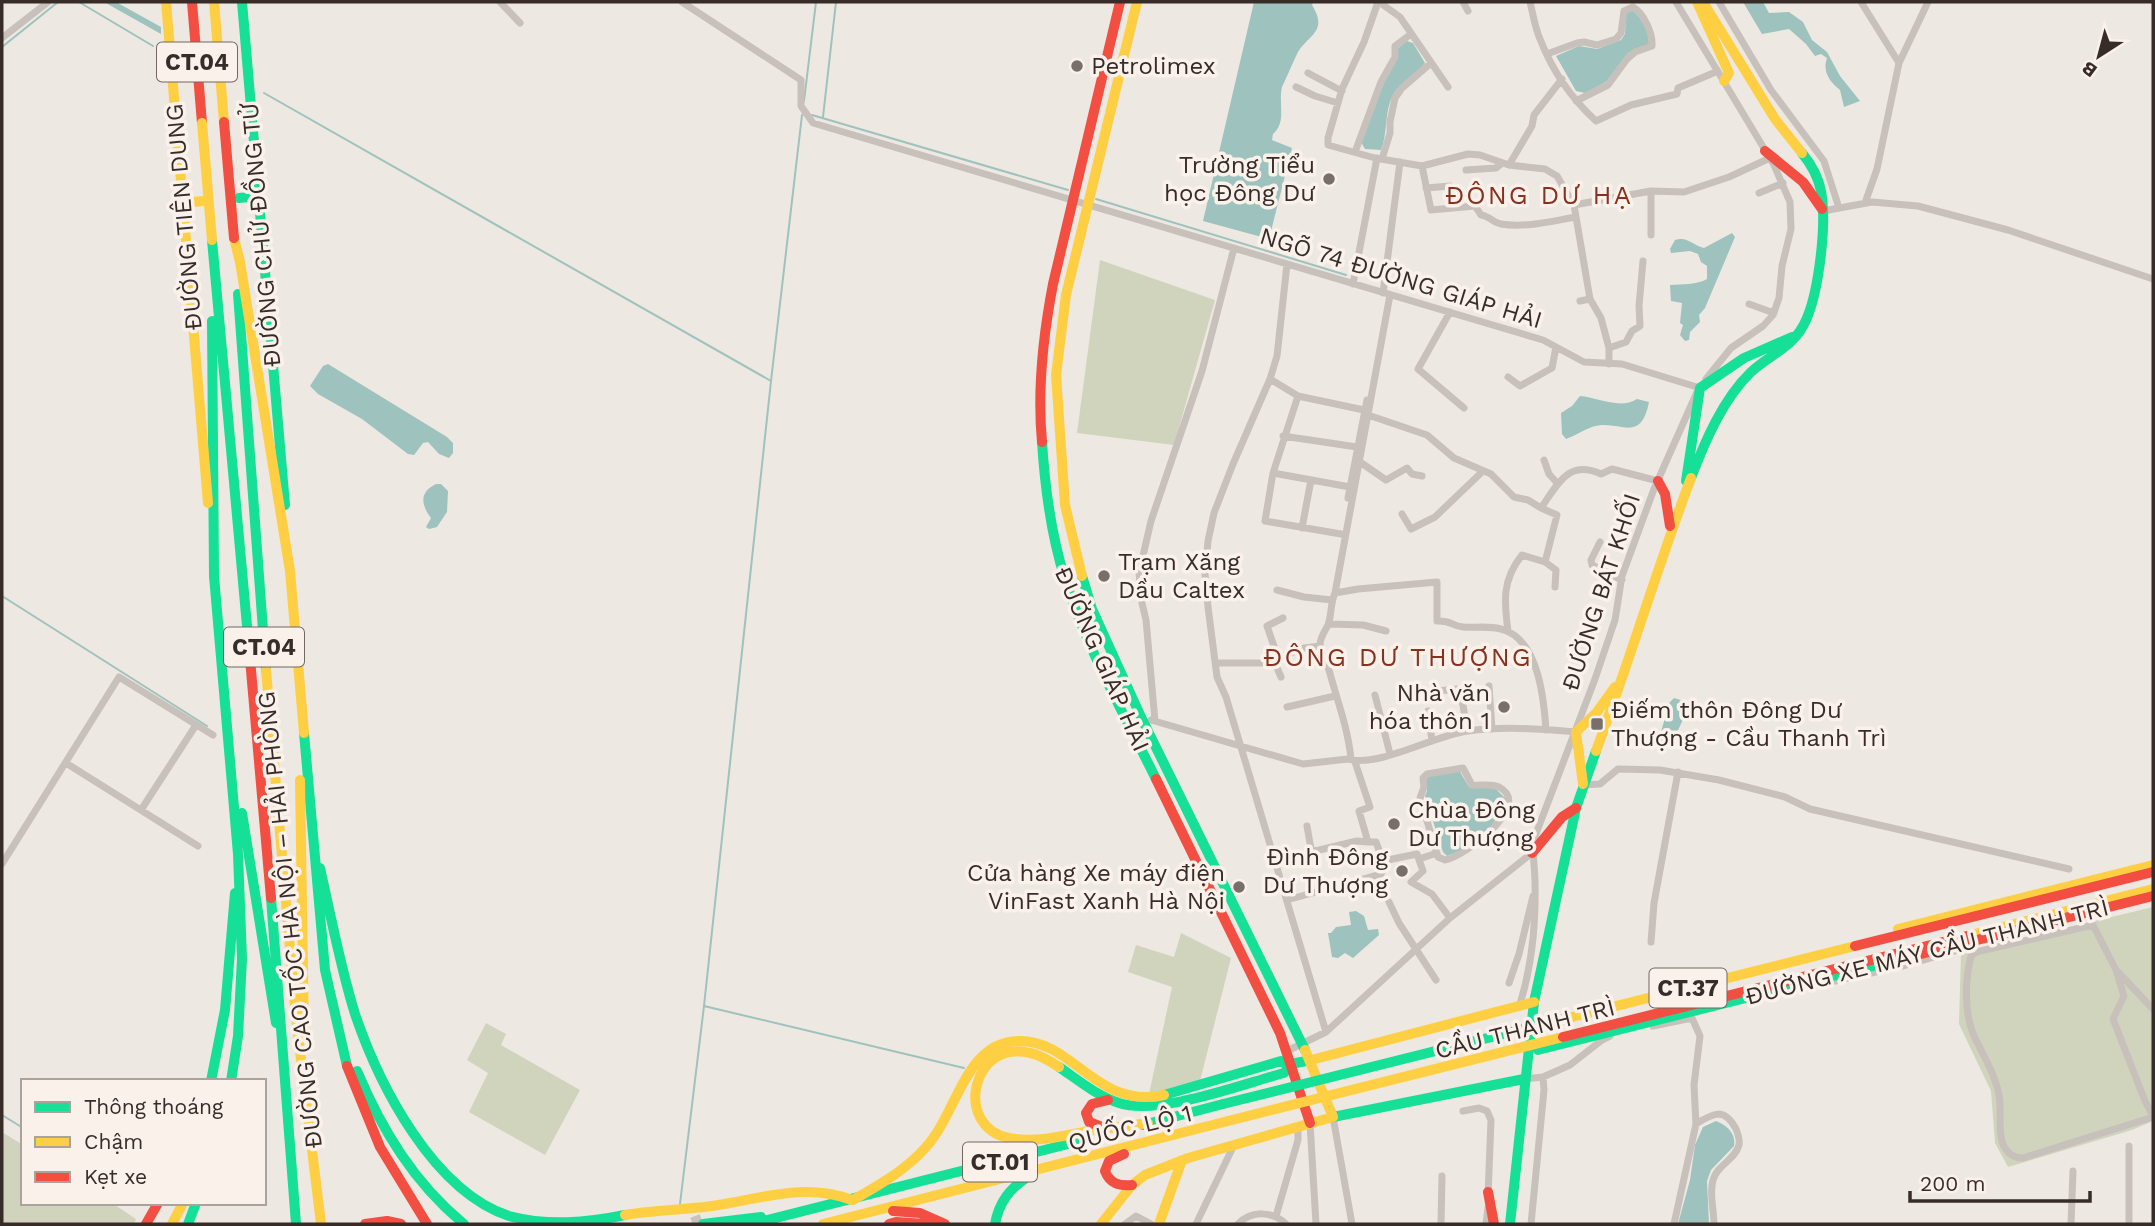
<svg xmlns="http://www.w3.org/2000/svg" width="2155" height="1226" font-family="'Work Sans',sans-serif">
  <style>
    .green { fill: #d0d4bc }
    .water { fill: #9ec2be }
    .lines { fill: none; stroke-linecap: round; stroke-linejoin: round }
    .stream { stroke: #9ec2be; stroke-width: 2 }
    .secondary-tunnel { stroke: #cac2bd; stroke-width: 10; stroke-dasharray: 10 5; stroke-linecap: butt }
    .street { stroke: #c7c0bb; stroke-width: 7 }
    .fast { stroke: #16e098; stroke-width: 10 }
    .slow { stroke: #ffcf43; stroke-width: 10 }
    .jam { stroke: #f24e42; stroke-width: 10 }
    .fast-bridge { stroke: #16e098; stroke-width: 10 }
    .slow-bridge { stroke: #ffcf43; stroke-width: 10 }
    .jam-bridge { stroke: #f24e42; stroke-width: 10 }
    .poi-dot { fill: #786e6a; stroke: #faf1ea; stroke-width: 2.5 }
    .labels { text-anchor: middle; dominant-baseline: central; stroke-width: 7; stroke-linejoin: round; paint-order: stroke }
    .shield { fill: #faf1ea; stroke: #726763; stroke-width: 2 }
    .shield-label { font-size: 23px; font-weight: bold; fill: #382c29 }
    .poi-label { font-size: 24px; fill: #382c29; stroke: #faf1ea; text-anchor: start }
    .street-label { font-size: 24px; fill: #382c29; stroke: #faf1ea }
    .neighbourhood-label { font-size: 26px; letter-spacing: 2px; fill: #89311f; stroke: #faf1ea }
  </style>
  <rect width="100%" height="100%" fill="#eee8e2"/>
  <path class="green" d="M1100 260 1215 300 1174 445 1077 433Z
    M2153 907V1121L2132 1130 2008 1167 1995 1143 1991 1091 1959 1024 1961 953Z
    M1181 933 1231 958 1200 1081 1149 1094 1172 987 1128 972 1136 945 1174 957Z
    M486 1023 506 1034 501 1045 580 1090 545 1155 469 1112 488 1073 467 1060Z
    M2 1132 23 1145V1203H112L136 1219 134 1224H2Z"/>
  <path class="water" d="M104 2H116L161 27V34Z
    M1254 2H1313L1312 5C1328 31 1310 34 1298 52 1296 56 1284 83 1282 87 1278 104 1287 122 1273 134L1272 140 1292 148 1269 239 1203 221Z
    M1743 2H1763L1769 13 1789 12 1803 22 1812 40 1827 52 1840 76 1860 101 1844 107 1840 90C1830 82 1822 72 1827 58L1821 54 1815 56 1806 44 1789 29 1762 34Z
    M1631 10C1641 15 1650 34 1649 45L1628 53 1606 82 1585 93 1576 91 1556 56 1579 46 1597 49 1621 40 1625 34 1626 13Z
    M1407 41 1413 43 1425 63C1416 75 1401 81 1393 95 1384 112 1388 132 1381 150L1365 149 1361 142 1397 49Z
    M1732 233 1735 237 1705 308 1699 315 1700 322 1690 332 1689 340 1685 341 1680 335 1683 325 1680 323 1682 303 1671 301 1670 285C1682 284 1697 285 1707 279V266L1701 262 1698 254 1690 251 1671 253 1670 249 1675 240C1688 236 1693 246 1704 248Z
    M328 364 447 437 453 443V453L449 458 439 454 428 442 423 443 414 455 408 454 362 419 318 394 310 386 323 366Z
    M1580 396C1597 397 1620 410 1637 399L1649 402C1640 446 1619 418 1592 427 1583 430 1575 436 1566 439L1562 434 1561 413 1572 406Z
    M436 484H441L448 491 447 512 437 527 429 529 426 527 431 518C421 505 419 492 436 484Z
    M1674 698 1690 703 1688 709 1670 747 1660 745 1659 738 1670 702Z
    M1459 770 1469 787 1495 788 1507 800C1496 826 1474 847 1447 856L1443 852 1425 796 1427 791 1426 780 1429 776Z
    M1356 911 1364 916 1368 930 1378 929 1379 935 1353 958 1345 953 1338 958 1332 957 1328 933H1331L1336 927 1351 925 1349 912Z
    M1716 1121C1728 1126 1736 1134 1734 1146L1711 1170 1707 1181 1709 1224H1678L1690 1180 1695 1145 1703 1127Z"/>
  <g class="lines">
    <path class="stream" d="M79 2 153 46
      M2 47 58 2
      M264 93 771 381 802 115
      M804 101 816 2
      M812 115 1068 190
      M823 117 836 2
      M1096 199 1346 275
      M2 596 207 726
      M704 1006 964 1068
      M2 1115 23 1128
      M680 1204 704 1006 771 381"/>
    <path class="secondary-tunnel" d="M695 1216 698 1224"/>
    <path class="street" d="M500 2 520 23
      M682 2 801 80V106L813 123 1543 340 1584 362 1622 364 1700 388
      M1378 2 1364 42 1342 89 1328 138V145L1375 158 1422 166 1468 154 1480 155 1509 165 1545 169 1557 176 1574 205 1651 191 1684 192 1729 177 1770 158
      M1379 2 1400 17 1448 87
      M1463 2 1468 11
      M1530 2C1533 14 1535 28 1540 39 1552 70 1572 99 1596 121L1631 105 1677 94 1678 88 1718 71
      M1676 2 1774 165 1790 202 1791 229 1782 266 1779 298 1773 315 1763 326 1731 348 1706 379
      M1719 2 1771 90 1824 161 1839 208
      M1861 2 1899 63
      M2 38 48 2
      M1547 54 1577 43 1584 42 1597 45 1616 39 1621 33 1624 11 1633 7C1644 13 1653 34 1652 46L1635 52 1627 59 1608 85 1576 101
      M1308 73 1342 91
      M1296 87 1315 96 1338 103
      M1355 152 1381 82 1395 57V46L1411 34
      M1382 159 1390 133V122L1395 98 1402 88 1431 63
      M1509 165 1532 126 1534 115 1562 79
      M1422 166 1431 210 1475 206 1481 215C1490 216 1493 223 1501 224 1526 228 1552 221 1576 217
      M1466 170 1496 168 1502 163
      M1426 188 1450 186
      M1759 193 1783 183
      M1865 203 1877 169 1899 63 1928 2
      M1574 205 1590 299 1601 318 1609 348V364
      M1823 211 1872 202 1918 206 2008 230 2153 279
      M1651 235V191
      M1287 264 1277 356 1270 379 1233 464 1214 513 1208 541 1205 574 1208 607 1217 677 1226 697 1326 1032
      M1353 284 1377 158
      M1383 293 1400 162
      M1580 301 1590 299
      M1749 304 1774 313
      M1450 312 1418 369 1464 408
      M1609 348 1626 342 1632 331 1640 326 1639 306 1643 261
      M1508 377 1520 386 1552 368 1556 347
      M1270 379 1298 396 1364 410
      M1298 396 1273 473 1265 521 1341 534
      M1368 415 1427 435 1454 458 1491 474 1514 497 1528 500 1541 508C1558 484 1568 459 1601 474L1612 469 1658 481
      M1283 436 1357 447
      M1544 460 1549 474 1558 484
      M1360 462 1386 480 1407 468 1412 474 1422 476
      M1273 473 1350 487
      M1348 498 1367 400
      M1541 508 1557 515 1545 562
      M1402 514 1411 529 1435 517 1483 471
      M1302 528 1311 480
      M1600 542 1591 560 1592 565 1622 580
      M1277 590 1304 597 1332 600
      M1335 593 1358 589 1437 582V621C1452 620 1451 626 1463 627 1477 628 1495 625 1507 631 1539 645 1544 700 1546 730
      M1329 624 1363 625 1386 631
      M1508 631C1504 601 1502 580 1522 555L1545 562 1556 570 1555 587
      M1278 658 1304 648 1320 646
      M1216 663H1275L1278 658 1267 626 1283 618
      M1275 663 1281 677
      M1489 686 1492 729
      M1438 691 1457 689 1463 705 1467 731
      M1375 695 1390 754
      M1287 707 1335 696
      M1428 711 1432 741
      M1151 720 1303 764 1348 759C1378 768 1435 735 1468 731 1504 726 1539 729 1576 732
      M1155 721 1146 620 1142 603 1139 573 1151 521 1202 371 1234 248
      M1351 759C1348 728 1337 700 1329 670 1327 662 1320 652 1320 645 1320 637 1325 631 1328 625 1332 614 1330 604 1335 593L1390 295
      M1355 762 1370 807 1359 811 1368 842H1376L1383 861 1417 854 1423 871 1411 882 1432 894 1450 918
      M66 763 198 846
      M1463 768 1472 785C1481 786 1490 783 1499 787 1534 805 1464 857 1445 860L1438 857 1420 798 1424 787 1423 778 1427 774Z
      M1583 785 1600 784 1618 769 1660 770 1719 780 1785 797 1810 809 2069 869
      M141 810 196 725
      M1307 826 1311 849 1315 851 1357 841 1368 842
      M1419 859 1437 853
      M2 864 119 677 213 735
      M1287 900 1381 874 1384 868 1383 861
      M1389 902 1399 923 1436 980
      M1651 942 1654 903 1678 772
      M2117 971 2153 1009
      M1509 983 1519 954 1533 896
      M1817 985 1903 966 1955 951
      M1520 1004C1532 965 1536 925 1535 883 1535 868 1532 855 1534 839L1595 679 1615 620 1622 576 1654 489 1697 392
      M1653 1026 1692 1018 1700 1036 1694 1085 1696 1124 1674 1224
      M1287 1051 1326 1032 1450 918 1532 853
      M1543 1077 1570 1065 1602 1040 1610 1036
      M1524 1079 1543 1077 1544 1090 1531 1224
      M1463 1111 1479 1108 1487 1111 1491 1120 1488 1196
      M2153 1116 2145 1101 2113 1019 2124 996 2116 970 2093 925 1976 952 1971 956C1965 979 1964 1013 1974 1036 1983 1055 1995 1074 1999 1095 2002 1109 1997 1137 2005 1148 2009 1155 2016 1158 2023 1158L2153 1117
      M1333 1117 1352 1224
      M1310 1123 1316 1224
      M1696 1124C1713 1113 1724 1107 1736 1129 1738 1134 1740 1140 1739 1145 1735 1160 1717 1165 1713 1180 1709 1194 1714 1210 1714 1224
      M2129 1146V1224
      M1276 1216 1298 1140V1126
      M1125 1224 1136 1216 1151 1224
      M1196 1224 1234 1145
      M1238 1224C1252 1210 1272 1211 1286 1224
      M1441 1224 1442 1176
      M1486 1224 1488 1208
      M2071 1224 2073 1171"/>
    <path class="fast" d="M242 2 285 505
      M239 198 258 196
      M212 240 250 659
      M238 294 266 670
      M212 321 214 576 238 854 242 959 238 1036 231 1081
      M1042 442C1045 489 1051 535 1065 579 1087 649 1124 714 1156 779
      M1691 478C1705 441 1723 399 1751 372 1767 357 1788 349 1800 331 1819 304 1827 223 1821 191 1818 176 1811 164 1802 153
      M1686 481 1700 388 1744 358 1792 337
      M1082 576 1092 609 1141 717 1305 1050
      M304 733 325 970 347 1066
      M242 813 276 1023
      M320 868C331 916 340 966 355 1014 379 1085 433 1191 509 1216 548 1226 586 1223 625 1215
      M271 898 296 1224
      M1059 1067C1078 1080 1097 1096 1119 1103 1159 1116 1242 1084 1284 1073L1291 1064
      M357 1071C382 1130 414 1183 464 1224
      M211 1081 225 1010 235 893
      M1164 1095 1281 1061 1291 1064 1311 1060
      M1333 1117 1524 1079
      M1143 1125 1223 1104
      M188 1224 196 1203
      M703 1224 761 1217
      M752 1224 1084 1140
      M995 1224C999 1202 1010 1188 1029 1176
      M1510 1224 1534 1002 1576 808 1596 751"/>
    <path class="slow" d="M166 2 208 503
      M214 2 224 122
      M1697 2 1729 73 1724 81
      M1703 2 1775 119 1802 153
      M183 203 203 201
      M234 238 240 262 290 571 304 733
      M1082 576 1065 505 1056 375 1066 295 1137 2
      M266 670 296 1018 321 1224
      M1596 751C1630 660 1657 568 1691 478
      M300 780 304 1034
      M1583 784 1576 732 1597 712 1615 687
      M1311 1060 1534 1002
      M1059 1067C1050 1061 1040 1055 1030 1053 973 1038 952 1126 1009 1138 1036 1143 1063 1136 1089 1131 1109 1128 1128 1126 1148 1123
      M853 1200C879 1185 906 1170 926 1147 957 1114 965 1041 1019 1041 1074 1040 1096 1110 1164 1095
      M625 1215C654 1210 683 1210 712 1206 760 1199 805 1182 852 1200
      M172 1224 183 1203
      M823 1224 1228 1121
      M1101 1224 1132 1185 1145 1175 1188 1158 1333 1117 1305 1050
      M1159 1224 1182 1160"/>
    <path class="jam" d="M192 2 202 123
      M1765 151 1803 182 1822 209
      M1042 442C1037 389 1043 336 1053 284L1120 2
      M1658 481 1665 494 1670 526
      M250 659 271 898
      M1156 779 1280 1033 1310 1123
      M1532 853 1562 817 1576 808
      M347 1066 380 1147 427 1224
      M1102 1127 1089 1122 1086 1113 1092 1104 1108 1100
      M1124 1154 1109 1161 1105 1171C1110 1184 1119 1186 1132 1185
      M1488 1192 1494 1224
      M893 1211 920 1213 945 1224
      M146 1224 158 1203
      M365 1224 387 1221 401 1224
      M889 1224 896 1222 925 1224"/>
    <path class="fast-bridge" d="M1538 1050 1909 957
      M1223 1104 1572 1017"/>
    <path class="slow-bridge" d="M202 123 212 240
      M1898 929 2153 865
      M1967 936 2153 889
      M1572 1017 1855 946
      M1228 1121 1563 1037"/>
    <path class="jam-bridge" d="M224 122 234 238
      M1855 946 2153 872
      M1909 957 2153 896
      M1563 1037 1967 936"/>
  </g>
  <g class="poi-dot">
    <circle cx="1077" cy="66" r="7"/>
    <circle cx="1329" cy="179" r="7"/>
    <circle cx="1104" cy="576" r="7"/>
    <circle cx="1504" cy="707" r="7"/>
    <rect x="1590" y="717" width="14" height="14" rx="3.5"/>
    <circle cx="1394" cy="824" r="7"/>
    <circle cx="1402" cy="871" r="7"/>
    <circle cx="1239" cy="887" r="7"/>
  </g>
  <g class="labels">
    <g class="shield">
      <rect x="157" y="42.5" width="80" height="39" rx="5"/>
      <rect x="224" y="627.5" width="80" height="39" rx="5"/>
      <rect x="1649.5" y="968.5" width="77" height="39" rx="5"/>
      <rect x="963" y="1142.5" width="74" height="39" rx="5"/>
    </g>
    <g class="shield-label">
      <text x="197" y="62">CT.04</text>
      <text x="264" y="647">CT.04</text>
      <text x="1688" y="988">CT.37</text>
      <text x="1000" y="1162">CT.01</text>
    </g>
    <g class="poi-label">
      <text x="1091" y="66">Petrolimex</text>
      <text x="1315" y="165" text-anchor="end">Trường Tiểu<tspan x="1315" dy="28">học Đông Dư</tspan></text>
      <text x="1118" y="562">Trạm Xăng<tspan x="1118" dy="28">Dầu Caltex</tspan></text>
      <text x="1490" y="693" text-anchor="end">Nhà văn<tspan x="1490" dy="28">hóa thôn 1</tspan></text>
      <text x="1611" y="710">Điếm thôn Đông Dư<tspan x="1611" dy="28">Thượng - Cầu Thanh Trì</tspan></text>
      <text x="1408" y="810">Chùa Đông<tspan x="1408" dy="28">Dư Thượng</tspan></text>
      <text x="1388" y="857" text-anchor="end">Đình Đông<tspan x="1388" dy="28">Dư Thượng</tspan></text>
      <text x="1225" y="873" text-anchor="end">Cửa hàng Xe máy điện<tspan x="1225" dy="28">VinFast Xanh Hà Nội</tspan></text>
    </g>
    <g class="street-label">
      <text transform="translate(184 217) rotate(-95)">ĐƯỜNG TIÊN DUNG</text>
      <text transform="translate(261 235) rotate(-95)">ĐƯỜNG CHỬ ĐỒNG TỬ</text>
      <text transform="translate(1401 278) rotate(17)">NGÕ 74 ĐƯỜNG GIÁP HẢI</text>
      <text transform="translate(1601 592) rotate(-72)">ĐƯỜNG BÁT KHỐI</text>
      <text transform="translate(1102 659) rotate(66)">ĐƯỜNG GIÁP HẢI</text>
      <text transform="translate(290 920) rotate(-96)">ĐƯỜNG CAO TỐC HÀ NỘI – HẢI PHÒNG</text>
      <text transform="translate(1927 952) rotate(-14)">ĐƯỜNG XE MÁY CẦU THANH TRÌ</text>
      <text transform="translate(1525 1029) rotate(-14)">CẦU THANH TRÌ</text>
      <text transform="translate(1130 1128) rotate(-14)">QUỐC LỘ 1</text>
    </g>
    <g class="neighbourhood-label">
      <text x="1539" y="195">ĐÔNG DƯ HẠ</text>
      <text x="1398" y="657">ĐÔNG DƯ THƯỢNG</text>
    </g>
  </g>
  <rect width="2155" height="1226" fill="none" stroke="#382c29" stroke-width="7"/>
  <rect x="21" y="1079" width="245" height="126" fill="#faf1ea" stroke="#aca29d" stroke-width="2"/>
  <rect x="35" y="1102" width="35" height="10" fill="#16e098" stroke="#aca29d" stroke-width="2"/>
  <text x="84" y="1114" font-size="21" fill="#382c29">Thông thoáng</text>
  <rect x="35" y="1137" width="35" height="10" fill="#ffcf43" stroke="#aca29d" stroke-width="2"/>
  <text x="84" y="1149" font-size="21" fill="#382c29">Chậm</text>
  <rect x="35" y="1172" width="35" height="10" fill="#f24e42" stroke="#aca29d" stroke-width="2"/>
  <text x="84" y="1184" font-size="21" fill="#382c29">Kẹt xe</text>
  <g transform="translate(2099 56) rotate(216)" stroke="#faf1ea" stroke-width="5" paint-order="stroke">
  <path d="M0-5L12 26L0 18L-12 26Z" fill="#382c29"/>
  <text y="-10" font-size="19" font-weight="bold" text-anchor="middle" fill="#382c29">B</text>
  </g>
  <path d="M1910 1191v10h180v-10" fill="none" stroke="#382c29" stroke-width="3.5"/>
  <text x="1920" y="1191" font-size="21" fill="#382c29" stroke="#faf1ea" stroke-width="5" paint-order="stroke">200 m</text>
</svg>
